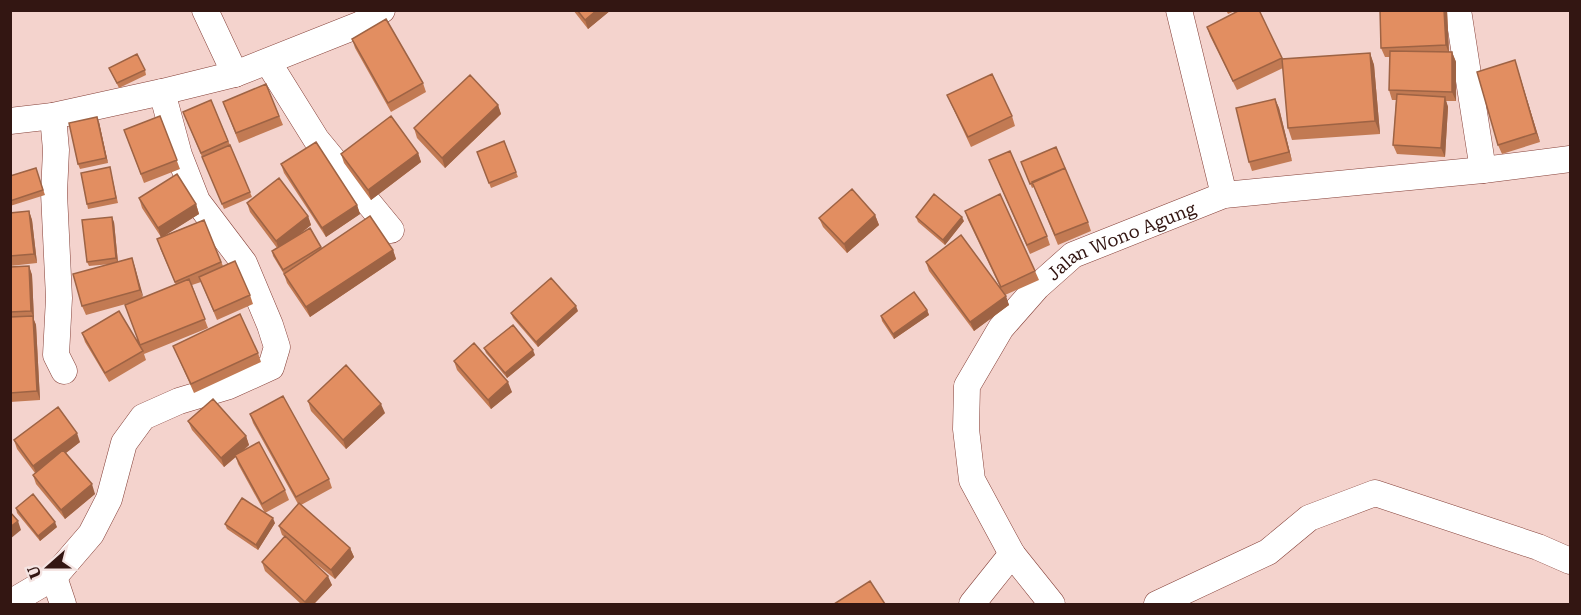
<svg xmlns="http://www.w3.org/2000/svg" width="1581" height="615" font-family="'Roboto Serif',serif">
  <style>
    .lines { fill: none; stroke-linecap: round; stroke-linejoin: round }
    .minor-casing { stroke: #854038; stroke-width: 27 }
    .minor { stroke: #fff; stroke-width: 26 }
    .wall { fill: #c27a53 }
    .shaded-wall { fill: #9e6344 }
    .building { fill: #e28e61; stroke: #9e6344; stroke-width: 1.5 }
    .labels { text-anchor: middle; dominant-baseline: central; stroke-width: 5; stroke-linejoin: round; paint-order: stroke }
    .street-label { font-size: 18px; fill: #331612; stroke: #f5e4e2 }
  </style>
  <rect width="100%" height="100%" fill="#f4d3cd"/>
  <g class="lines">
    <defs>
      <g id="minor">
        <path d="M205 10 235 74"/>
        <path d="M1179 10 1224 195"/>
        <path d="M1458 10 1483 170"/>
        <path d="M268 62 316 139 391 230"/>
        <path d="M53 116 56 150 54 193 59 298 56 355 64 371"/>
        <path d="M10 121 53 116 162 92 235 74 361 24 382 10"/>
        <path d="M54 577 63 604"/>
        <path d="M10 603 54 577 91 534 109 499 124 443 143 417 179 401 229 386 271 367 277 347 270 325 244 263 197 201 179 155 162 92"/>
        <path d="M972 604 1012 554"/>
        <path id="s1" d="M1052 604 1012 554 972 480 966 429 967 386 1001 328 1037 287 1073 255 1224 195 1483 170 1570 159"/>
        <path d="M1157 604 1268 552 1309 518 1375 493 1538 547 1570 561"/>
      </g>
    </defs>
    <use href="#minor" class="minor-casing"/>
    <use href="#minor" class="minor"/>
  </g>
  <path class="wall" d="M573 10H611L588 29Z
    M1226 10H1237L1228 14Z
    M1259 10 1282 59 1370 53 1374 65 1380 134 1292 140 1288 128 1283 68 1237 90 1210 36 1207 27Z
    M1380 10H1447L1449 52H1452L1456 62V101H1446L1448 107 1445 157 1397 154 1393 145 1396 100H1392L1389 90 1390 57H1385L1381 48Z
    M352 39 423 83 426 92 391 112 355 48Z
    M109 68 145 70 146 75 119 88Z
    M1518 70 1540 142 1502 154 1498 145Z
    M266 84 283 125 239 143 223 102Z
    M947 95 1012 116 1015 126 971 147 951 104Z
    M1275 99 1279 108 1292 161 1252 171 1249 162Z
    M211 100 252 197 224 209 183 112Z
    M498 105 501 114 445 168 417 138 414 128Z
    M160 116 180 169 144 183 124 130Z
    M99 122 108 163 80 169 78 164Z
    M504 141 518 177 491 188 477 152Z
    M418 153 421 162 371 200 344 163 341 154Z
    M989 160 1047 236 1050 245 1030 254Z
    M1021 162 1088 222 1091 231 1058 245 1034 187 1032 188Z
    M281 164 357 205 360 214 326 237 284 173Z
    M36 168 45 195 10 206V176Z
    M111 172 118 203 88 209 87 204Z
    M139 198 196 204 199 214 163 236 204 220 223 266 250 295 253 304 217 320 201 282 192 285 208 328 144 354 146 360 109 382 85 342 82 333 142 351 125 305 133 302 86 315 82 306 111 264 89 266 87 262 114 222 118 262 132 258 143 298 176 285 160 248 161 237 142 208Z
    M247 203 308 216 311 225 299 235 321 247V249L393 250 396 259 310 317 287 283 284 274 273 256 272 251 277 248 250 212Z
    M29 211 32 220 37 263 10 266V213Z
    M965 211 1035 271 1039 280 1005 295 1009 305 974 331 929 271 926 262 1002 291 968 220Z
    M875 215 879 225 847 253 823 227 819 218Z
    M916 217 964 221 945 245 918 222Z
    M29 266 32 275 34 320 36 325 40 400 10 402V267Z
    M927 310 929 315 894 339 882 321 881 316Z
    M578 311 538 347 513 318 511 313Z
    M173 346 258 353 261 362 194 393Z
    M484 348 535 355 507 378 486 353Z
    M454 361 512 392 491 409 457 370Z
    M308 401 385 413 346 449 311 411Z
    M250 414 329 479 332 488 301 505 350 548 354 557 335 579 305 555 332 585 314 604H301L265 571 262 562 285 537 282 535 279 526 298 504 253 423Z
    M188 421 246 436 249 445 243 451 285 490 289 500 265 513 238 464 236 457 224 467 192 430Z
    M14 440 80 442 66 453 95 494 65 519 36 484 33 475 35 473 17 449Z
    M16 508 57 527 40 541 17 513Z
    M275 523 258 550 227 529 225 524Z"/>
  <path class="shaded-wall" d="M597 10H611L588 29 585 20Z
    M1444 10H1447L1449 54 1446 45Z
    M1452 52 1456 62V101L1452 92Z
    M1370 53 1374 65 1380 134 1375 121Z
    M1515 60 1518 70 1540 142 1536 133Z
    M1445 97 1448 107 1445 157 1441 148Z
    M1275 99 1279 108 1292 161 1289 152Z
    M498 105 501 114 445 168 442 158Z
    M97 117 99 122 108 163 106 158Z
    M418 153 421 162 371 200 368 190Z
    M196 204 199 214 161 238 158 228Z
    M357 205 360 214 326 237 322 228Z
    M29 211 32 220 37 263 34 254Z
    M875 215 879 225 847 253 844 244Z
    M308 216 311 225 279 250 276 241Z
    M112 217 114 222 118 263 116 258Z
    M962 217 964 221 945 245 943 240Z
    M393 250 396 259 310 317 306 307Z
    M132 258 135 267 144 299 140 290Z
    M29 266 32 275 34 320 36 325 40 400 37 391 33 316 31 311Z
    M1006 296 1009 305 974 331 970 322Z
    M576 306 578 311 538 347 536 342Z
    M927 310 929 315 894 339 893 334Z
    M533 350 535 355 507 378 505 373Z
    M508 382 512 392 491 409 488 400Z
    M381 404 385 413 346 449 343 440Z
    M77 433 80 442 37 475 33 466Z
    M246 436 249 445 224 467 221 458Z
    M92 484 95 494 65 519 61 510Z
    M273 518 275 523 258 550 256 545Z
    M18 521 21 530 10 539V527Z
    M55 522 57 527 40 541 38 536Z
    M350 548 354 557 335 579 331 570Z
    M328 576 332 585 314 604H306L305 602Z"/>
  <path class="building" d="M577 10H597L585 20Z
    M1240 10H1259L1282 58 1233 81 1207 27Z
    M1380 10H1444L1446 45 1381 48Z
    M386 19 423 83 388 103 352 39Z
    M1390 51 1452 52V92L1389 90Z
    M1370 53 1375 121 1288 128 1282 59Z
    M137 54 145 70 117 83 109 68Z
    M1515 60 1536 133 1498 145 1477 72Z
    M992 74 1012 116 968 137 947 95Z
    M470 75 498 105 442 158 414 128Z
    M266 84 279 116 236 133 223 102Z
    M1397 94 1445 97 1441 148 1393 145Z
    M1275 99 1289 152 1249 162 1236 108Z
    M211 100 228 141 201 153 183 112Z
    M160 116 177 160 141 174 124 130Z
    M391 116 418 153 368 190 341 154Z
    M97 117 106 158 78 164 69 123Z
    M504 141 516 172 489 183 477 152Z
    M316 142 357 205 322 228 281 164Z
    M230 145 250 192 222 204 202 157Z
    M1056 147 1065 168 1030 184 1021 162Z
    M1010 151 1047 236 1027 245 989 160Z
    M110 167 116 198 87 204 81 173Z
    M36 168 43 190 10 201V176Z
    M1065 168 1088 222 1055 235 1032 182Z
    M177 174 196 204 158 228 139 198Z
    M279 178 308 216 276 241 247 203Z
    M852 189 875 215 844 244 819 218Z
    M934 194 962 217 943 240 916 217Z
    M1000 194 1035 271 1001 287 965 211Z
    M29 211 34 254 10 256V213Z
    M370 216 393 250 306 307 284 274Z
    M112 217 116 258 87 262 82 220Z
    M204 220 221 262 175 282 157 239Z
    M310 228 321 247 283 270 272 251Z
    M961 235 1006 296 970 322 926 262Z
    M132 258 140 290 82 306 73 274Z
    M235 261 250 295 214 311 199 277Z
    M29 266 31 311 10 312V267Z
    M551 278 576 306 536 342 511 313Z
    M189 279 205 319 140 345 125 305Z
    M914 292 927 310 893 334 881 316Z
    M119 311 143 351 105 373 82 333Z
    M240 314 258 353 191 384 173 346Z
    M33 316 37 391 10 393V317Z
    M513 325 533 350 505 373 484 348Z
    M474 343 508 382 488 400 454 361Z
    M346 365 381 404 343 440 308 401Z
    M283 396 329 479 296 497 250 414Z
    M213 399 246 436 221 458 188 421Z
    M58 407 77 433 33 466 14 440Z
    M259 442 285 490 262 504 235 455Z
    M63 450 92 484 61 510 33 475Z
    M33 494 55 522 38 536 16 508Z
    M242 498 273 518 256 545 225 524Z
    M299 503 350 548 331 570 279 526Z
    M10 512 18 521 10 527Z
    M285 536 328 576 305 602 262 562Z
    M870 581 885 604H834Z"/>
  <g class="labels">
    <g class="street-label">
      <text stroke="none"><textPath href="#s1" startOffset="462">Jalan Wono Agung</textPath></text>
    </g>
  </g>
  <rect width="1581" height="615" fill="none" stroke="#331612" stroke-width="24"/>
  <g transform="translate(48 567) rotate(249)" stroke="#f5e4e2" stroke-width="4.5" paint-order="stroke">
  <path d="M0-4.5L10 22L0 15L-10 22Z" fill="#331612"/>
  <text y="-9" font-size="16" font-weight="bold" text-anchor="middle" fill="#331612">U</text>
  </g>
</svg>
